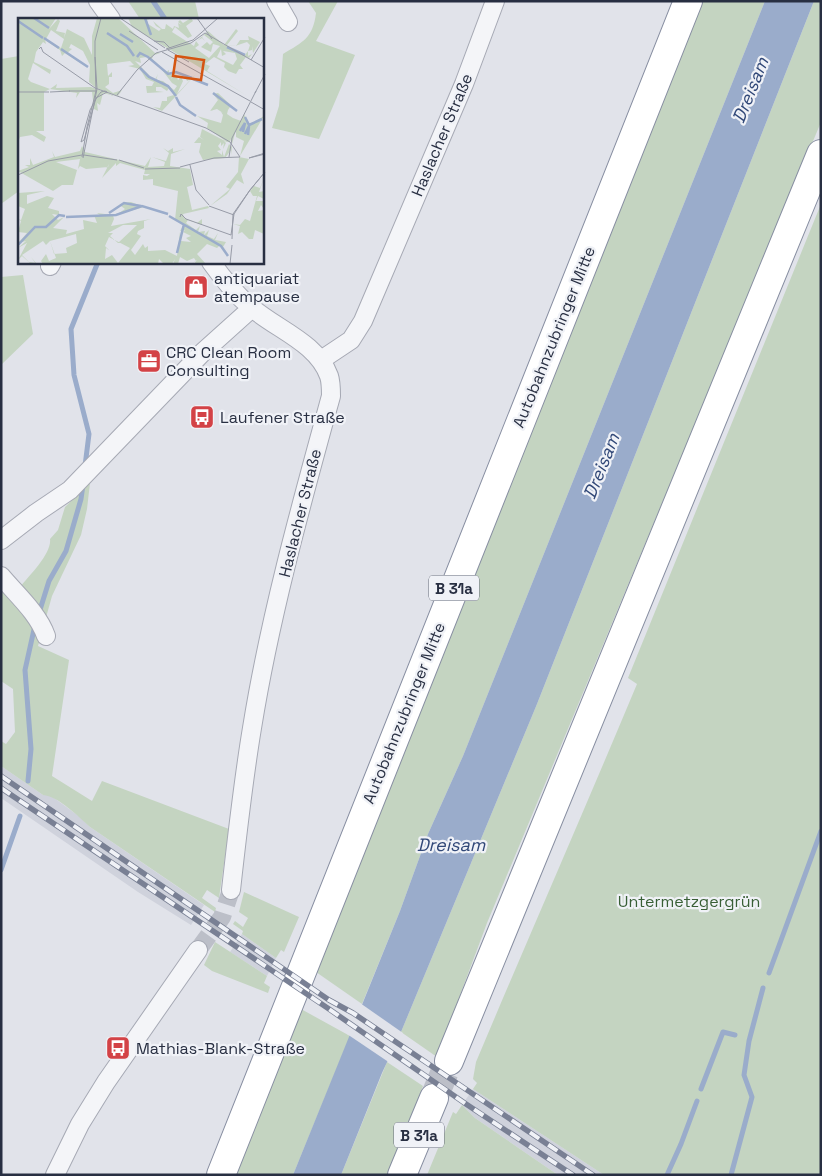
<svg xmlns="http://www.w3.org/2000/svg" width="822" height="1176" font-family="'Space Grotesk',sans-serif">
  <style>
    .built { fill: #cfd2dc }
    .green { fill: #c4d4c1 }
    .water { fill: #9aaccb }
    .pier { fill: #e1e3ea }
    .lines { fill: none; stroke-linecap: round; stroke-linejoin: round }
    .stream { stroke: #9aaccb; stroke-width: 5 }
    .minor-tunnel { stroke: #bcbfc8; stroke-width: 18; stroke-dasharray: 18 9; stroke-linecap: butt }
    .trunk-tunnel { stroke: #bcbfc8; stroke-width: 28; stroke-dasharray: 28 14; stroke-linecap: butt }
    .minor-casing { stroke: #a6a9b4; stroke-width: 20 }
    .trunk-casing { stroke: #878ea1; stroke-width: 30 }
    .minor { stroke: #f4f5f8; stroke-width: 18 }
    .trunk { stroke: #fff; stroke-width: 28 }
    .rail-casing { stroke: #798094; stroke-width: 5.5 }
    .rail { stroke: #f0f2f7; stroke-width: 4; stroke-dasharray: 11; stroke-linecap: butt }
    .labels { text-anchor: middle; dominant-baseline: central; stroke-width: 4.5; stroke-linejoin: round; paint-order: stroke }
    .shield { fill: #f0f2f7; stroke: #646a78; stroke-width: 1 }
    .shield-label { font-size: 15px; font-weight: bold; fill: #282f42 }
    .street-label { font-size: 16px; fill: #282f42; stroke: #f0f2f7 }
    .poi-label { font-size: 16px; fill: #282f42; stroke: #f0f2f7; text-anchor: start }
    .park-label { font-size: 16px; fill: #385f35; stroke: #f0f2f7 }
    .water-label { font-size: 18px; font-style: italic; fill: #314878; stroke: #f0f2f7 }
    .inset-river { fill: none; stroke: #9aaccb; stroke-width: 2.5 }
    .inset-road { fill: none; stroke: #979ba7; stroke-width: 1 }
    .view { fill: #d55511; fill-opacity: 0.15; stroke: #d55511; stroke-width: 2.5 }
    .inset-edge { fill: none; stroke: #282f42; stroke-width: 2.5 }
  </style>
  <rect width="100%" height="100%" fill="#e1e3ea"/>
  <path class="built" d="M1 766 43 795H50L80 817 90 827 204 905 191 925 138 892 1 798Z
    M242 934 276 958 267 976 230 952Z
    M473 1089 604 1175H558L475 1118 462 1105Z"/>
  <path class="green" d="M128 1H195L199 19H140Z
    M308 1H338L316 41 355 55 319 139 272 128 279 106 283 54C303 42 313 38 316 13Z
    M703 1H765L463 756 428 834 400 911 362 1004 316 972 393 776Z
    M814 1H821V122L487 923 437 1057 401 1032 537 704Z
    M19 56V191L1 204V59Z
    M821 204V1175H604L473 1089 477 1083 473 1079 476 1062C529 936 584 811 637 684L628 678Z
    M23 275 33 334 1 365V277Z
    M90 483 87 509 81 535 52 596 38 646 69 660 52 776 92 801 102 781 229 829 219 898 207 890 202 898 216 908 215 912 90 827C79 817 58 796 43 795L1 766V741L6 744 15 732 13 689 1 681V588L21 586C30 575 52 553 50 539L58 530 65 507Z
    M244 892 299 917 284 952 281 950 276 958 242 934 243 931 233 924 235 921 243 927 248 918 239 912Z
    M215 942 267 976 264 983 270 987 268 993 212 971 204 965Z
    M301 1009 350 1036 293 1175H235Z
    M387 1062 423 1086 388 1175H341Z
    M462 1105 475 1118 558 1175H427L453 1112 456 1114Z"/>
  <path class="water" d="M765 1H814L537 704 401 1032 382 1073 341 1175H293L400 911 428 834 463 756Z"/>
  <path class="pier" d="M360 1003 403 1033 390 1063 347 1034Z"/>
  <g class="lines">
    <path class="stream" d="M153 1 165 19
      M85 466 89 434 74 375 71 329 98 262
      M39 613 49 581 66 551 81 499 83 485
      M28 781 31 749 25 670 35 625
      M1 870 20 816
      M769 973 821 831
      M701 1089 723 1032 735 1035
      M667 1175 681 1144 697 1101
      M731 1175 752 1097 744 1075 749 1041 763 988"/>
    <path class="minor-tunnel" d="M198 950 222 917 231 890"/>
    <path class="trunk-tunnel" d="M434 1098 449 1061"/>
    <defs>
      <path id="minor" d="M98 1 111 19
        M276 1 288 22
        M211 262C223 279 236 295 252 308 278 330 317 343 329 376 331 382 331 389 331 396 301 505 270 616 252 728 243 782 237 836 231 890
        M50 266 52 262
        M321 360 351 340 363 321 464 84 495 1
        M1 540 36 513 70 490 203 352 252 308
        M1 576C16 594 38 613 46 636
        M55 1175 80 1124 106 1082 198 950"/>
      <path id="trunk" d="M449 1061 821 154
        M221 1175 688 1
        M402 1175 434 1098"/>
    </defs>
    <use href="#minor" class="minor-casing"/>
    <use href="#trunk" class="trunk-casing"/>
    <use href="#minor" class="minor"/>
    <use href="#trunk" class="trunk"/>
    <defs>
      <path id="rail" d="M1 776 329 1000 353 1013 593 1175
        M1 788 329 1009 466 1104 573 1175"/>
    </defs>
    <use href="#rail" class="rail-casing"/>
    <use href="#rail" class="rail"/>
  </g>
  <defs>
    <symbol id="shop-square" viewBox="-11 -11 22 22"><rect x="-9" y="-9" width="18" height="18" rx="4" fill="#d34246" stroke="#f0f2f7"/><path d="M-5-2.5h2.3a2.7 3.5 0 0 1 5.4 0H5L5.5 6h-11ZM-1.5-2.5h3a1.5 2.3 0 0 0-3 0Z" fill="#fff"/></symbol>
    <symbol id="office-square" viewBox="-11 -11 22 22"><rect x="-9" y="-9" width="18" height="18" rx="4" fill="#d34246" stroke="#f0f2f7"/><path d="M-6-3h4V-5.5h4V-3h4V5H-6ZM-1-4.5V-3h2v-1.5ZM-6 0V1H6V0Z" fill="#fff"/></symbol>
    <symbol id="bus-square" viewBox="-11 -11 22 22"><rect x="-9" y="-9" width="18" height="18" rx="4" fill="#d34246" stroke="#f0f2f7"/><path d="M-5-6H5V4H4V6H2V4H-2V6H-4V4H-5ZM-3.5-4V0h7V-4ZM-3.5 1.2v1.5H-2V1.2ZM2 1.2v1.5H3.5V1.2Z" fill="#fff"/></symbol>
  </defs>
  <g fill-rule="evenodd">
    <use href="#shop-square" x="182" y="273" width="28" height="28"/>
    <use href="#office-square" x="135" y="347" width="28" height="28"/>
    <use href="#bus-square" x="188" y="403" width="28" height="28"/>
    <use href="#bus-square" x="104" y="1034" width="28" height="28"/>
  </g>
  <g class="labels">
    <g class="shield">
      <rect x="429" y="575.5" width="50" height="25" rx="4"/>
      <rect x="394" y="1122.5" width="50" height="25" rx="4"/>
    </g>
    <g class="shield-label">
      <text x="454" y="588">B 31a</text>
      <text x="419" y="1135">B 31a</text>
    </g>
    <g class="street-label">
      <text transform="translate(442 135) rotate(-67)">Haslacher Straße</text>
      <text transform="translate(554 337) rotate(-68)">Autobahnzubringer Mitte</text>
      <text transform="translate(300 513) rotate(-76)">Haslacher Straße</text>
      <text transform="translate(404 713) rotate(-68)">Autobahnzubringer Mitte</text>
    </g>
    <g class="poi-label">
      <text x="214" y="278">antiquariat<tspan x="214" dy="18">atempause</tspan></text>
      <text x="166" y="352">CRC Clean Room<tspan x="166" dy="18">Consulting</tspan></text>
      <text x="220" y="417">Laufener Straße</text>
      <text x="136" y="1048">Mathias-Blank-Straße</text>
    </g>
    <g class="park-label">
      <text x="689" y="901">Untermetzgergrün</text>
    </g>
    <g class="water-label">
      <text transform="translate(750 90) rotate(-68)">Dreisam</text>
      <text transform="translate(601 466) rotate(-68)">Dreisam</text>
      <text x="451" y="844">Dreisam</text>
    </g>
  </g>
  <g transform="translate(18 18)">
    <rect width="246" height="246" fill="#e1e3ea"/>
    <path d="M0 0H38L31 11 40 1 42 3 38 13 47 15 46 20 49 11 66 20 74 37V18L79 0H100L137 35H142L131 39 135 38 134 41 141 47 129 39 122 40 123 45 117 43 133 59 137 62 140 56 138 62 145 63 156 72 159 68 154 65 141 48 148 54 151 52V56L158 53 153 61 158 56 160 62 163 59 165 63 159 76 173 61 169 63 167 58 174 60 178 56 158 78 163 87 178 97 162 87 158 78 144 93 135 89 142 90 144 83H149V79L156 77 151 70 149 73 143 69H138V73L146 74 129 75 128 68H134L136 64 128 61 122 51 110 48 116 47 112 43 89 46 90 58 94 54V59H91V66L87 69 95 75 104 72 100 78 78 70 71 64 72 47 65 33 53 26 51 30 54 31 49 35 70 50 47 35 44 38 42 32 27 22 28 26 25 24 18 34 16 44 33 52 32 56 15 45 10 61 13 64 32 71 39 66 38 70 73 69 97 78 85 75 82 87 79 85 80 93 76 91 74 74H62L58 80 59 75 32 71 26 74V113H18L28 119 26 124 14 117 2 119 0 125ZM33 12 46 21 43 30 28 21ZM110 0H135L129 2 130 6 141 13 143 11 138 8 135 3 144 11H147L148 6 155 11 156 8 161 10 160 5 164 7 160 4 162 2 165 5 173 0 175 3 168 8 174 18 170 20 157 9 154 14 176 28 178 23 181 27 177 30 191 40 202 28 195 26 193 34 183 29 189 24 192 27 195 24 186 17 184 19 187 23 184 20 179 23 190 13 206 27 218 11 220 13 209 27 218 28 222 22H231L230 18 242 24 235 35 234 28V32L230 33 232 27 229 24 217 28 207 27 227 37 230 33V38L234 36 231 40 224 37 228 39 222 47 225 51H221L218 56 210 53 206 49 207 45 196 39 187 46 192 48 189 53 228 77 114 9ZM203 31 204 38 208 36 205 33 217 35 219 41 215 47 199 39ZM200 75 218 92 212 89 210 92 209 96 215 100 223 103 226 96 231 107 246 98 222 138 226 123 218 119V112L214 126 213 121 212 124H209L206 123 208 125 205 131 206 125 203 128V124L200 128 203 132 199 133 204 137V132L206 139 211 126 214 129 213 137V132L207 140 185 142 181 134 183 125H176L181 119 186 122 182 119 184 111 209 124 189 110 190 105 179 98 203 105 205 97 203 94 205 95 199 91 192 93 200 82 195 76ZM64 128 67 134 127 148 133 139 130 149 146 148 147 144 134 139 148 143 151 135 145 130 150 133 155 130V134L167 131 153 136 152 148 172 151 175 167 169 169 174 192 190 188 191 190 165 196 166 200 179 205 184 201V207L170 202 168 205 178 212 182 208 180 214 187 213 186 217 191 212 189 218 196 221 200 215 197 222 208 224 205 229 210 233 202 227 199 230 189 226 179 236 188 246H176L179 242 173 246 178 243 176 240 169 243 162 239 160 246H155L157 241 154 246H146L141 241 140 246H25L23 243 28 236 31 243 38 240 32 223 28 227 25 223 4 237 11 244 18 245 13 239 18 246H13L4 238 0 242 9 225 0 230 8 223 0 225 9 215 0 214 3 203 0 201 3 202 7 191 0 188V175L27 173 9 177V186L29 178 36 180 30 190 41 193V197L34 196 40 202 46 199 35 210 49 212 48 216 66 211 65 202 79 205 76 197H82L79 195 95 197 96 201 93 208 133 201 126 203V210L120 213 119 216 123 218 113 232 117 237 125 226 127 230 130 228V233L147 232 159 238 162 214 163 223 173 224 168 220 173 218 165 214 167 212 162 213 166 206 157 202 160 173 135 167V161L125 162V157L129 158 132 156H126L127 152 102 145 98 148V145L84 160 91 146 90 149 68 151 62 148 60 151 62 141 38 144 59 152 55 167H44L35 173 0 153 11 149 7 147H12V140L15 147 36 139 34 133 37 139 62 133ZM105 207H119L100 225 92 218 95 215H90ZM58 216 59 225 48 230 49 235 36 236 32 223ZM91 219 112 230 100 245 94 237 87 241 88 230 92 233 87 228ZM221 139 231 141 223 156 226 166 219 162 209 176 192 188 212 171 208 169 220 154ZM246 160 241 174 246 173V181L240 178 238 183H246V191L243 187 240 193 246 192V216L237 212 235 221H231L224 214 220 216 222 208 215 206 222 207 227 201 232 203 239 178H235L232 173 236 168 242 170ZM113 184 126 189 98 197 107 191 103 188 105 185Z" fill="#c4d4c1" fill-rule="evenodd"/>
    <path class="inset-river" d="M16 0 31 10M127 0 133 17M0 3 25 20M89 15 109 28 116 38M102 16 115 24M26 20 41 30M209 29 227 37M43 31 70 49M119 39 122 35 130 39 150 56 158 54 174 60M122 50 131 59 150 68 158 78M175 61 190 67M195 75 219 93M158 79 162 87 178 98M227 99 231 107 244 101M222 113 227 105 225 114M227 116 231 108 230 117M91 195 106 185 123 188M151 198 203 228 210 238M48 199 98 197 124 188 150 196M0 227 17 209H28L41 197 47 198M159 235 166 206"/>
    <path class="inset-road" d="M102 0 147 30M179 0 194 21M111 13 140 32M136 23 146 24 152 30M21 31 23 29 25 34 77 70 188 110 212 124 222 139M148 31 175 22 200 0M150 32 171 44M144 34 232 83M77 39V23L83 0M233 42 247 19M51 73H79M0 74H31M32 74 52 73M83 74 87 73 89 74 78 80 66 122 63 124 72 92 79 79ZM237 75 247 56M99 77 119 52 138 35 173 25 187 15 247 50M233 84 247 92M66 137 99 142M64 139 69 109 78 73 77 39 79 71 65 140M211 139 214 120 238 73M231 140 247 136M231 140 247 135M101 142 126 150M172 147 178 172 191 187M162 149 196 140 222 139M127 151 162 150M0 157 30 143 64 137M232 172 247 154M232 172 247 154M191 188 216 197M162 199 163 196 168 201 213 217 216 196 232 172M214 221 215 196 232 172M212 246 214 227"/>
    <path class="view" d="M158 38 186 42 183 62 155 58Z"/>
    <rect width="246" height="246" class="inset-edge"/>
  </g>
  <rect width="822" height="1176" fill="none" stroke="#282f42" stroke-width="5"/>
</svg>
